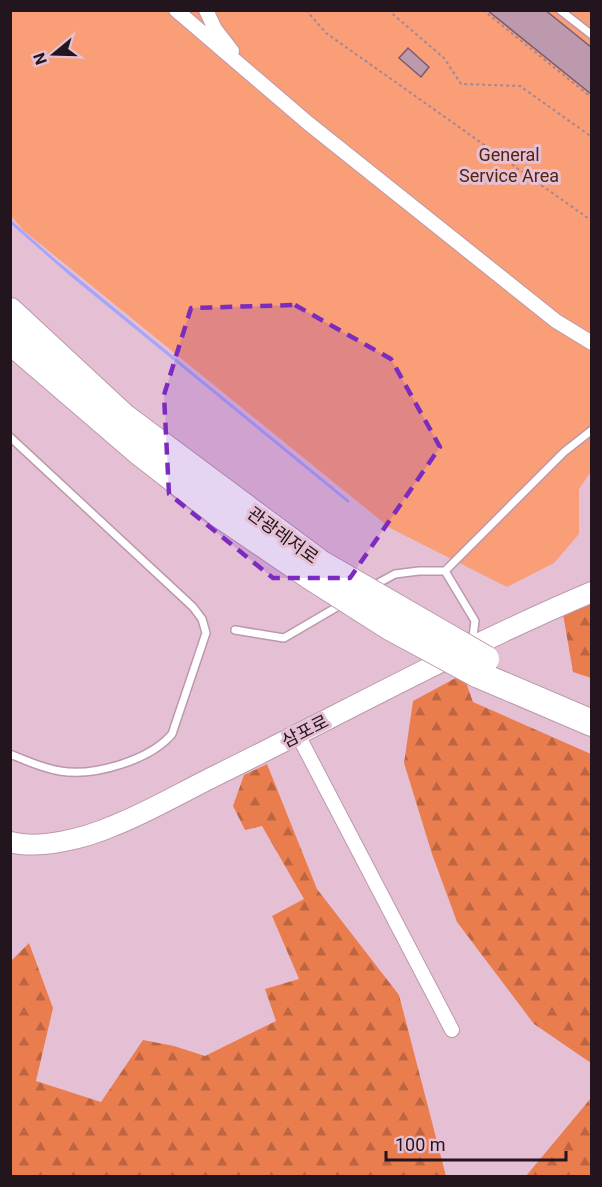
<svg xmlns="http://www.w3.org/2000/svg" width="602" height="1187" font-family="Roboto,'Noto Sans KR',sans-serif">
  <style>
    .forest { fill: url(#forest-firs) }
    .park { fill: #f99e77 }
    .water { fill: #a6a6f9 }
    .building { fill: #bd99ad; stroke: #7a5a6c; stroke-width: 1.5 }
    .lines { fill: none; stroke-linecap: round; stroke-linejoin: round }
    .lane-casing { stroke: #bb98ac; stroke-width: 10 }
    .street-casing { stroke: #bb98ac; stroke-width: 16 }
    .secondary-casing { stroke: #bb98ac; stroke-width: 22 }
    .highway-casing { stroke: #bb98ac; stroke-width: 28 }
    .path { stroke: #a48797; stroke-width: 2; stroke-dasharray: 3 3; stroke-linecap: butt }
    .lane { stroke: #fff; stroke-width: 7 }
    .street { stroke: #fff; stroke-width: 14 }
    .secondary { stroke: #fff; stroke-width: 20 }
    .highway { stroke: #fff; stroke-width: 26 }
    .highway-bridge-casing { stroke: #bb98ac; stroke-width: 28; stroke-linecap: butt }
    .highway-bridge { stroke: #fff; stroke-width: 26 }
    .marked { fill: #7b2cbf; fill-opacity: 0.2; stroke: #7b2cbf; stroke-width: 4.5; stroke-dasharray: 12 8; stroke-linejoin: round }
    .labels { text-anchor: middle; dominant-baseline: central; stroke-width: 6; stroke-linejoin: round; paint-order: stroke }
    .park-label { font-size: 18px; fill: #502512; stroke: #e5c0d5 }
    .street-label { font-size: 18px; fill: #22151d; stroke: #e5c0d5 }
  </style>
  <defs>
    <pattern id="forest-firs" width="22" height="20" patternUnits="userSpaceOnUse" patternTransform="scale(1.5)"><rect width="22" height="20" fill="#ea7d4e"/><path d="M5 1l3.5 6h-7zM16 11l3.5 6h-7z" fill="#bd6540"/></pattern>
  </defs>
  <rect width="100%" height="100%" fill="#e5c0d5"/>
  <path class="forest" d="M591 602V678L573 672 563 614Z
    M463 674 473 702 591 754V1063L534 1024 457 922 432 854 404 763 413 701Z
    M267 764 317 889 399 995 446 1176H11V961L29 943 53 1008 36 1081 101 1102 143 1040 174 1046 205 1056 276 1021 265 989 299 979 272 916 304 899 262 826 245 830 233 806 244 775Z
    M591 1098V1176H526Z"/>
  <path class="park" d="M11 11H591L592 470 579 489V534L554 563 507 587 390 528 23 230 11 216Z"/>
  <path class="water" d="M11 220 55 259 350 501 348 503 69 275 11 224Z"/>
  <path class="building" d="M487 10H545L591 47V94Z
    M408 48 429 67 421 77 399 58Z"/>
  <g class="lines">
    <defs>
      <path id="lane" d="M560 10 592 35
        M10 437 193 607 202 619 206 633 172 734C150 760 94 777 60 771 42 768 27 761 10 754
        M445 571 475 621 472 644
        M373 586 395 574 419 571H445L564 452 592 430
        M235 630 284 638 342 604"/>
      <path id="street" d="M176 10 308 123 556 321 592 343
        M206 10 215 29 232 51
        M298 735 452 1030"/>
      <path id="secondary" d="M10 842C40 850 85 838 113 826 149 812 184 791 219 774 343 713 464 646 592 592"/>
      <path id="highway" d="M10 311 124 417 320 563
        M10 341 138 451 219 514 310 576
        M477 674 592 723"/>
    </defs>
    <use href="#lane" class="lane-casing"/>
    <use href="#street" class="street-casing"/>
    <use href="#secondary" class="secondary-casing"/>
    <use href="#highway" class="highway-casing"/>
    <path class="path" d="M306 10 326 33 592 221
      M388 10 444 58 461 84 520 86 592 137
      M483 10 592 98"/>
    <use href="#lane" class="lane"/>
    <use href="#street" class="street"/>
    <use href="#secondary" class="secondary"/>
    <use href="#highway" class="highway"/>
    <defs>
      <path id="highway-bridge" d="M320 563 486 659
        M310 576 390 627 477 674"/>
    </defs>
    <use href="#highway-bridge" class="highway-bridge-casing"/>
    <use href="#highway-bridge" class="highway-bridge"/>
  </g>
  <path class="marked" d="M295 305 391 359 440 447 350 578H273L169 494 164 395 191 308Z"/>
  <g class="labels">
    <g class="park-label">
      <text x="509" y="154">General<tspan x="509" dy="21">Service Area</tspan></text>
    </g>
    <g class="street-label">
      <text transform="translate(283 535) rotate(36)">관광레저로</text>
      <text transform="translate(305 731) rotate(-27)">삼포로</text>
    </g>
  </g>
  <rect width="602" height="1187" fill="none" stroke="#22151d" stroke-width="24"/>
  <g transform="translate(54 54) rotate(251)" stroke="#e5c0d5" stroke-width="4.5" paint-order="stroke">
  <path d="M0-4.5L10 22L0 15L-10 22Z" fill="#22151d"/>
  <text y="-9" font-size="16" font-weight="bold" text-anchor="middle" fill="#22151d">N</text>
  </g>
  <path d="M386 1151v9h180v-9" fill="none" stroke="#22151d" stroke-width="3"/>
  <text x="395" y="1151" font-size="18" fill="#22151d" stroke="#e5c0d5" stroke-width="4.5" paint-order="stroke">100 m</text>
</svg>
